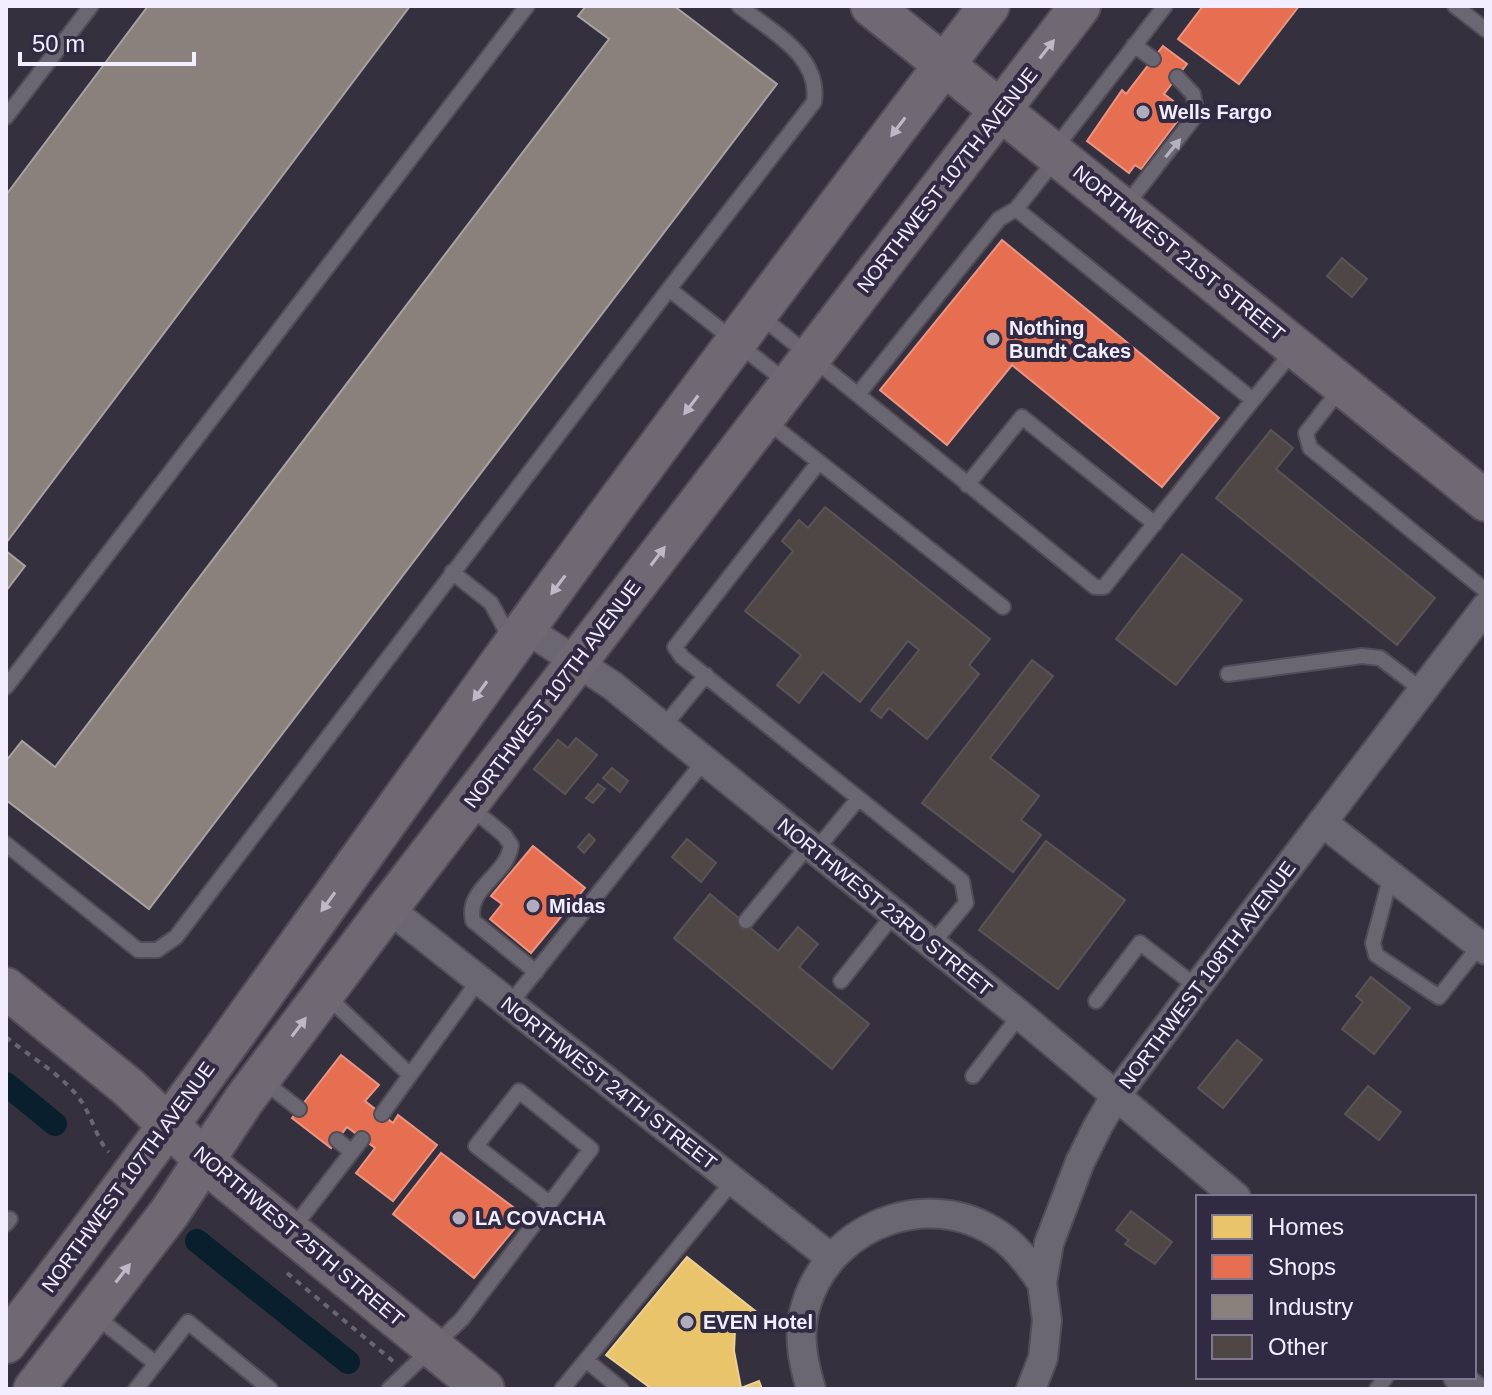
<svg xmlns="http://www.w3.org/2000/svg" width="1492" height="1395" font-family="Arial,sans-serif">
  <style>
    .homes { fill: #e9c46a; stroke: #ecd197; stroke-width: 2 }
    .shops { fill: #e76f51; stroke: #ea9585; stroke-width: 2 }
    .industry { fill: #8a817c; stroke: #a9a2a3; stroke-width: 2 }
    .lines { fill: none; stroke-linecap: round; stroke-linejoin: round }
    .canal { stroke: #091f2e; stroke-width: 24 }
    .building { fill: #4f4646; stroke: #5b5456; stroke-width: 2 }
    .lane-casing { stroke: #504c58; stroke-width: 18 }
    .street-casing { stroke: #504c58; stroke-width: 32 }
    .secondary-casing { stroke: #504c58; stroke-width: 44 }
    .path { stroke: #6a6671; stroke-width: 4; stroke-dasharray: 6 6; stroke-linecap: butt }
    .lane { stroke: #6a6772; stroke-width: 14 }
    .street { stroke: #6a6772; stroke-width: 28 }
    .secondary { stroke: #6e6973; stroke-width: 40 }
    .oneway { fill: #bdb9c7 }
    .oneway2 { fill: #b5b1c0 }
    .poi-dot { fill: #b0acbb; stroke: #312a43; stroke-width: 3 }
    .labels { text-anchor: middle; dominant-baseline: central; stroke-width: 8; stroke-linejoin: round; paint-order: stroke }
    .poi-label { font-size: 20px; font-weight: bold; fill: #f2eeff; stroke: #312a43; text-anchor: start }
    .street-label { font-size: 20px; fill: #f2eeff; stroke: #312a43 }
  </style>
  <rect width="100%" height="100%" fill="#34303d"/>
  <path class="homes" d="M687 1257 759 1314 757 1323 740 1321 739 1330 735 1329 734 1351 741 1388 759 1381 762 1389H652L606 1355Z"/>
  <path class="shops" d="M1203 6H1299L1239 84 1178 39Z
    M1163 46 1187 64 1164 94 1181 107 1174 116 1179 119 1141 169 1135 165 1129 173 1087 141 1122 90 1126 94Z
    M1002 240 1219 418 1162 487 1012 365 947 445 880 390Z
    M533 846 585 888 531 953 490 919 502 904 491 896Z
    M341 1055 379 1085 365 1101 393 1123 398 1115 437 1145 393 1201 356 1173 375 1148 347 1127 331 1148 292 1118Z
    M441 1153 525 1216 474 1278 393 1214Z"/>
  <path class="industry" d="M148 6H410L6 543V195Z
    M586 6H674L777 84 149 909 6 800V761L22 741 55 767 609 39 578 16Z
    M6 551 25 566 6 591Z"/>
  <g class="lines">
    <path class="canal" d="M6 1084 55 1124
      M197 1241 348 1362"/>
  </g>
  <path class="building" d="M1342 258 1367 279 1352 297 1327 276Z
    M1271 430 1293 448 1276 469 1435 598 1397 645 1216 498Z
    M825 507 990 639 969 665 979 674 927 739 889 708 881 718 871 710 919 650 908 641 860 702 823 672 799 703 777 685 801 655 745 611 793 551 782 541 799 520 808 528Z
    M1182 554 1242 600 1176 685 1116 639Z
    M1032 660 1053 676 990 758 1039 796 1021 820 1041 835 1013 872 922 803Z
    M576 738 597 755 565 794 534 769 558 740 568 748Z
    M612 768 628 781 620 792 603 778Z
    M598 784 605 789 593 803 586 798Z
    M589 834 595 840 584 853 578 847Z
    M687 839 716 863 701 882 672 857Z
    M1046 841 1125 900 1058 989 979 930Z
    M710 894 778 951 798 927 818 944 799 967 869 1024 832 1069 674 938Z
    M1371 977 1410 1008 1374 1054 1342 1029 1363 1002 1356 996Z
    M1237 1040 1262 1060 1223 1108 1198 1088Z
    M1368 1086 1401 1112 1379 1140 1345 1114Z
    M1131 1211 1172 1242 1155 1264 1125 1244 1129 1240 1116 1230Z"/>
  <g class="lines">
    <defs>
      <path id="lane" d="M739 6C771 31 821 56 814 102L669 289 789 384
        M1455 6 1486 30
        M1134 45 1153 59
        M6 117 91 6
        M1053 151 1165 6
        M1124 208 1197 114 1193 94 1177 77
        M1016 209 1056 159
        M758 314 1095 587H1104L1253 400 1016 209 999 219 859 393
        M1341 388 1306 433 1310 448 1486 591
        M1253 400 1293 351
        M767 421 1003 607
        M819 462 675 647 682 657 962 881 966 903 932 944
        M967 485 1022 417 1155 524
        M452 572 491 603 511 640
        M1228 674 1362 656 1380 658 1422 690
        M6 687 527 6
        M663 727 706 675
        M469 806 504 835 511 845C508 875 465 888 473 921L536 972
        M6 844 138 950H157L176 937 669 289
        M815 851 858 799
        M1391 875 1373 943 1376 955 1439 997 1480 945
        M746 921 808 846
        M841 981 894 914
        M326 995 410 1075
        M1096 1001 1140 943 1197 987
        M509 1005 705 760
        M973 1076 1020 1015
        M262 1080 299 1109
        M382 1114 479 980
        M337 1140 352 1152
        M6 1224 10 1219
        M293 1228 362 1139
        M93 1314 155 1363
        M586 1360 733 1181
        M136 1389 188 1322 270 1389
        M389 1389 462 1319 591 1149 519 1091 476 1146 548 1202
        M562 1389 586 1360 621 1389
        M1377 1389 1386 1377"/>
      <path id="street" d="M525 628 613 686 663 727 1020 1015 1236 1197
        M1322 822 1486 950
        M388 908 831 1258
        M1458 1377 1473 1389
        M811 1389C803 1362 797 1334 806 1305 831 1221 937 1184 1007 1241 1021 1253 1032 1268 1042 1283
        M1031 1389 1043 1358 1047 1320 1042 1283 1049 1243 1080 1162 1098 1126 1115 1097 1197 987 1486 607"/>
      <path id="secondary" d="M871 6 1486 501
        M6 988 128 1087 223 1177 484 1389
        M6 1343C180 1115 344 880 511 648 667 432 828 218 989 6
        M34 1389 170 1212 244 1100 388 908 1080 6"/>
    </defs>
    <use href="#lane" class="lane-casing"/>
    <use href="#street" class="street-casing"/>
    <use href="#secondary" class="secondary-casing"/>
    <path class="path" d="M6 1037C29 1056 61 1074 79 1098 91 1113 98 1143 109 1152
      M287 1273 394 1362"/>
    <use href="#lane" class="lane"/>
    <use href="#street" class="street"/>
    <use href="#secondary" class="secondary"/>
  </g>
  <defs><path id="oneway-solid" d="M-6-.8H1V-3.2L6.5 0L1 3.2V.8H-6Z" transform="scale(2)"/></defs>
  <g class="oneway">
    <use href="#oneway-solid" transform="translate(1047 49) rotate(-52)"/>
    <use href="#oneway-solid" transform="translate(898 127) rotate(127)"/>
    <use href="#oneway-solid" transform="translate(691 405) rotate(127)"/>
    <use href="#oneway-solid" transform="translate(658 556) rotate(-53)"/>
    <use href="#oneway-solid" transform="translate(558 585) rotate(127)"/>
    <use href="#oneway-solid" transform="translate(480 691) rotate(126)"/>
    <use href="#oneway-solid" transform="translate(328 902) rotate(126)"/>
    <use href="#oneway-solid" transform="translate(299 1027) rotate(-53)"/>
    <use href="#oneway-solid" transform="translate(123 1273) rotate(-52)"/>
  </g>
  <use class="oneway2" href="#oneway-solid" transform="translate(1173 148) rotate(-51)"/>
  <g class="poi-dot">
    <circle cx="1143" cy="112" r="8"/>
    <circle cx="993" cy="339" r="8"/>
    <circle cx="533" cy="906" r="8"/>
    <circle cx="459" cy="1218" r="8"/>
    <circle cx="687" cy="1322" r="8"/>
  </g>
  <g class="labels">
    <g class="poi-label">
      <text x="1159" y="112">Wells Fargo</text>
      <text x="1009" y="328">Nothing<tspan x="1009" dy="23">Bundt Cakes</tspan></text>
      <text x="549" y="906">Midas</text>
      <text x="475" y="1218">LA COVACHA</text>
      <text x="703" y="1322">EVEN Hotel</text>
    </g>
    <g class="street-label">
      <text transform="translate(947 180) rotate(-52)">NORTHWEST 107TH AVENUE</text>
      <text transform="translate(1179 253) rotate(39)">NORTHWEST 21ST STREET</text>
      <text transform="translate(552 694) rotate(-53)">NORTHWEST 107TH AVENUE</text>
      <text transform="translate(885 907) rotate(39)">NORTHWEST 23RD STREET</text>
      <text transform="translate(1207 975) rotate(-53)">NORTHWEST 108TH AVENUE</text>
      <text transform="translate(609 1083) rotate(38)">NORTHWEST 24TH STREET</text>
      <text transform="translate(128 1177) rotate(-54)">NORTHWEST 107TH AVENUE</text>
      <text transform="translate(299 1236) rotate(40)">NORTHWEST 25TH STREET</text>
    </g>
  </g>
  <rect width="1492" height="1395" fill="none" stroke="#f2eeff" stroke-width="16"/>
  <rect x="1196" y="1195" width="280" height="184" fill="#312a43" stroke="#7e788e" stroke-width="2"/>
  <rect x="1212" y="1215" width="40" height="24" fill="#e9c46a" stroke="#7e788e" stroke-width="2"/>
  <text x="1268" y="1235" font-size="24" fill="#f2eeff">Homes</text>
  <rect x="1212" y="1255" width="40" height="24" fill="#e76f51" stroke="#7e788e" stroke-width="2"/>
  <text x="1268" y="1275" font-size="24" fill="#f2eeff">Shops</text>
  <rect x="1212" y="1295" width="40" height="24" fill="#8a817c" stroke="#7e788e" stroke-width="2"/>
  <text x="1268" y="1315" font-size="24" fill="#f2eeff">Industry</text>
  <rect x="1212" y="1335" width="40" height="24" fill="#4f4646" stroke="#7e788e" stroke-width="2"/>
  <text x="1268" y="1355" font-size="24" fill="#f2eeff">Other</text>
  <path d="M20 52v12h174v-12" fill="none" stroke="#f2eeff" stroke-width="4"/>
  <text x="32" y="52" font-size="24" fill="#f2eeff" stroke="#312a43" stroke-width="6" paint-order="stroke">50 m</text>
</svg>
